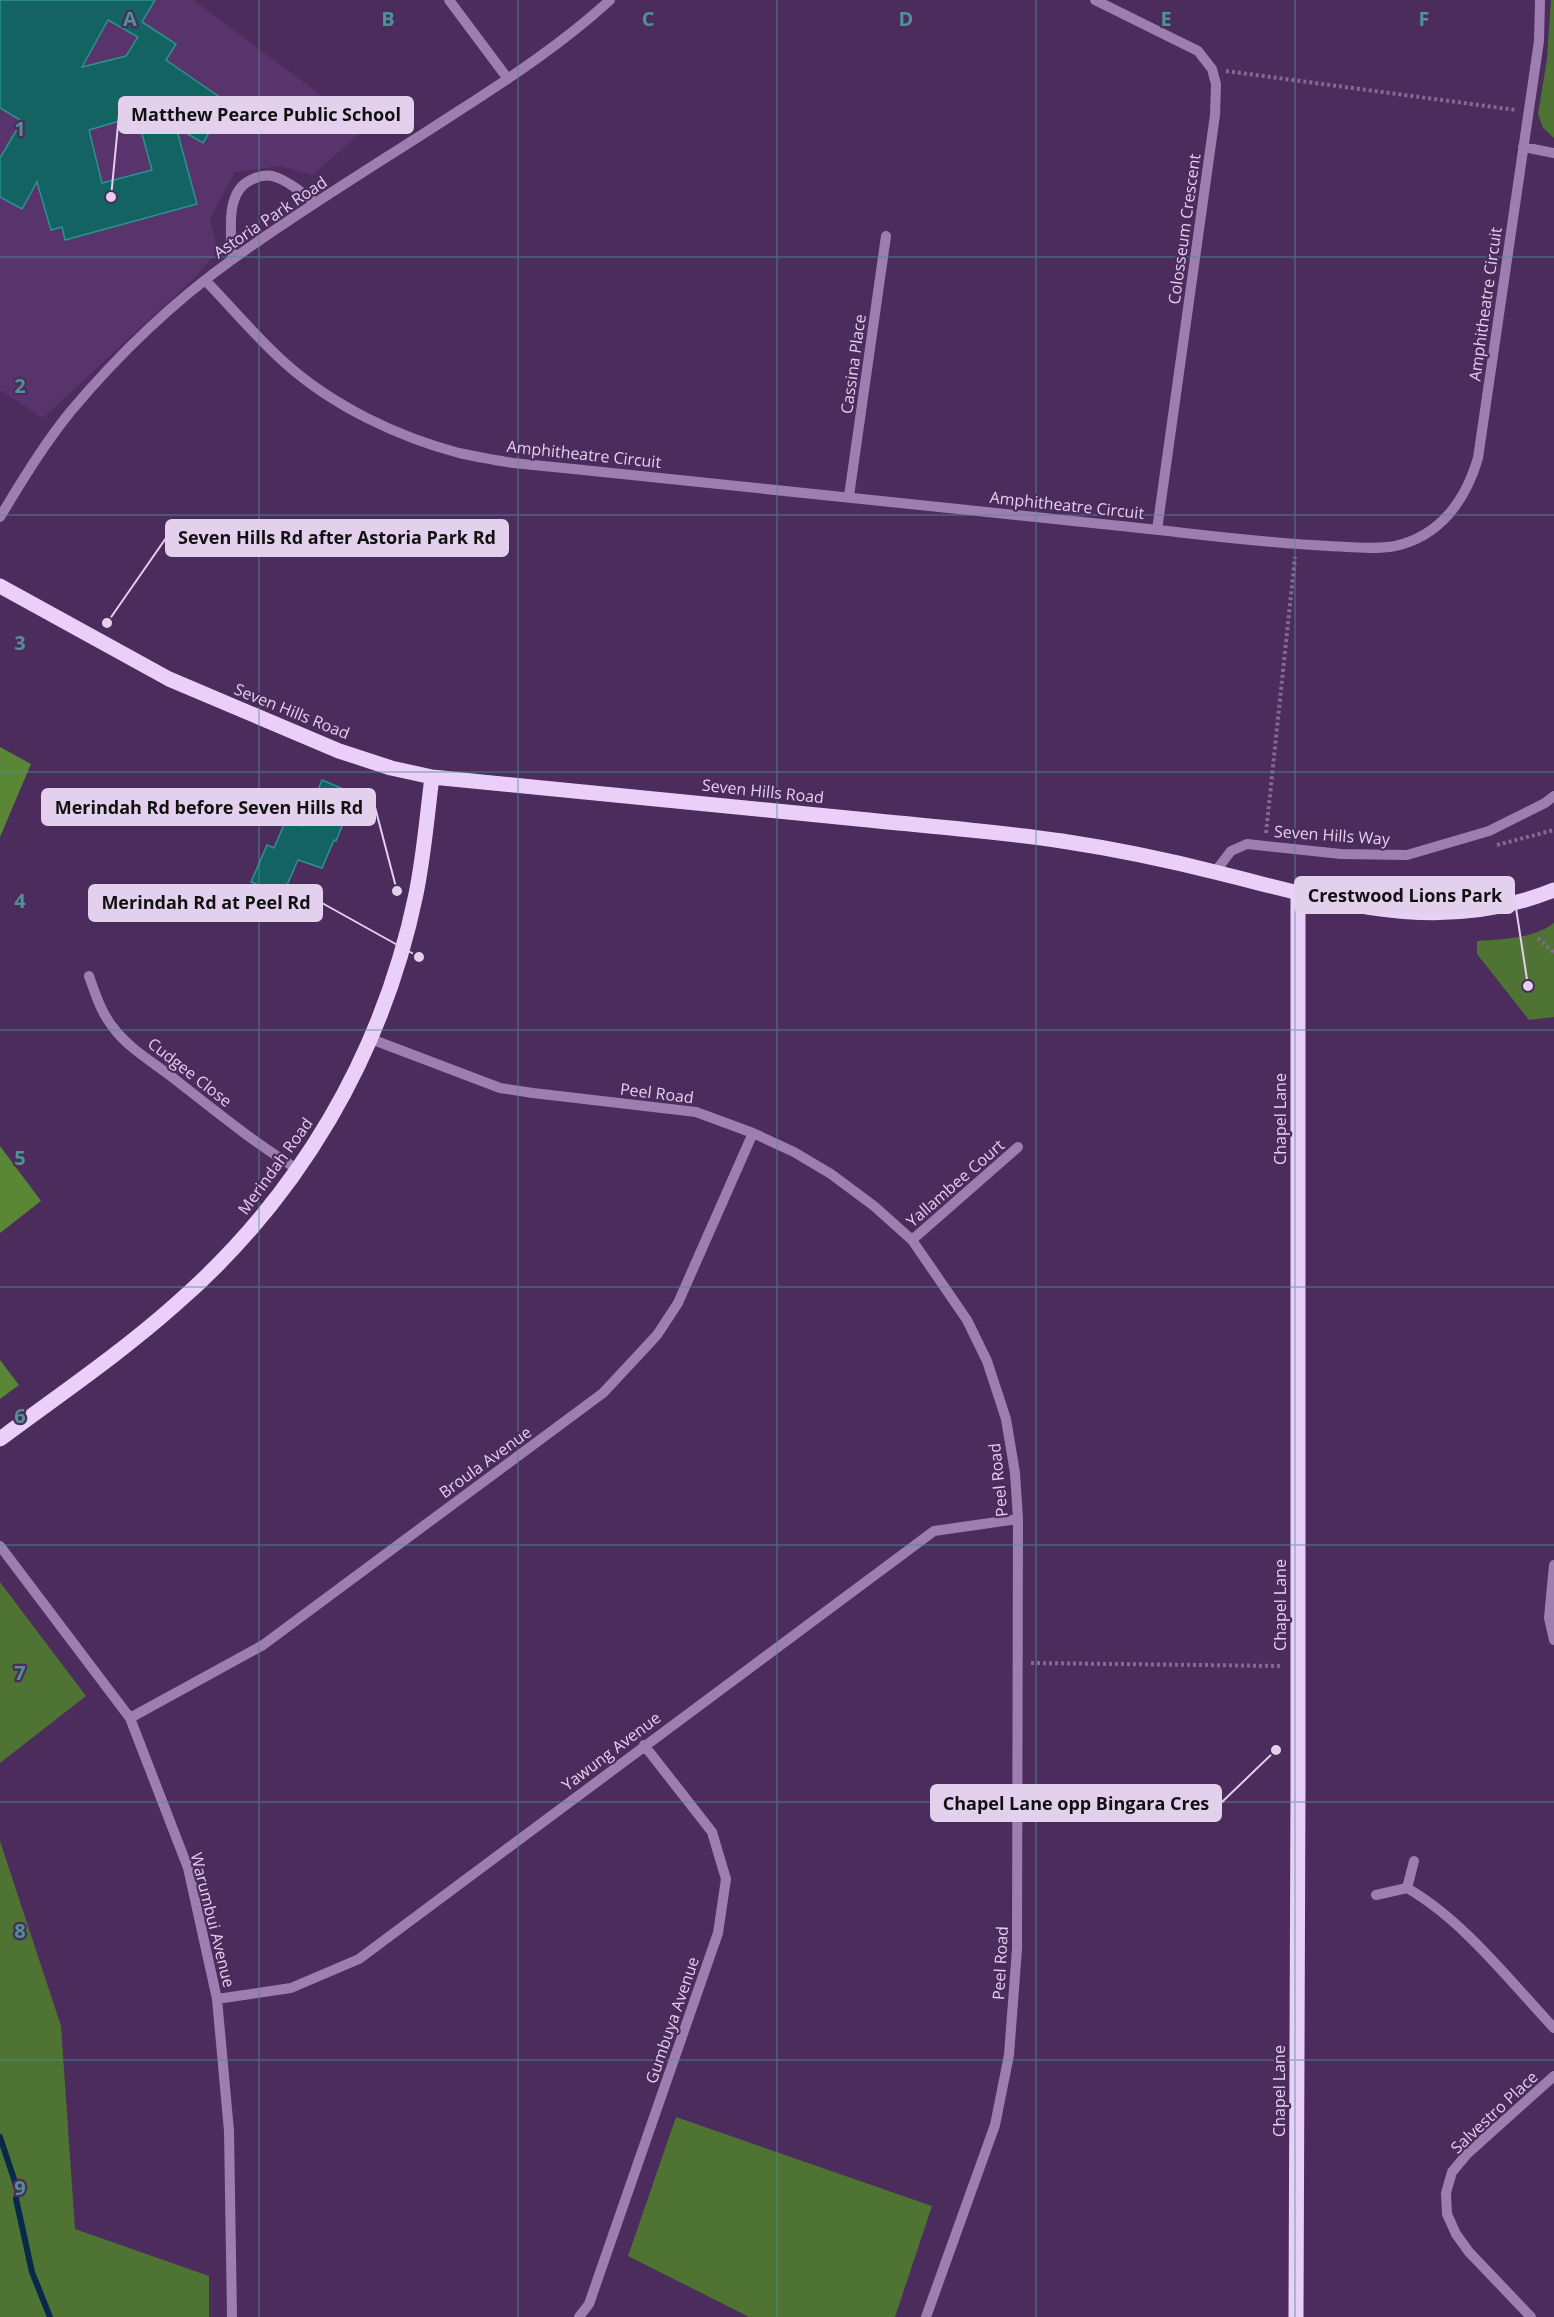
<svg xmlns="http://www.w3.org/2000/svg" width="1554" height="2317" font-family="'Open Sans',sans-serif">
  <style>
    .built { fill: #59336c }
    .green { fill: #4e7333 }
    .forest { fill: #598735 }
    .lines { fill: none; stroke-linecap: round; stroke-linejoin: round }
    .stream { stroke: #08294c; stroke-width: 6 }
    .building { fill: #126362; stroke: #2c9290; stroke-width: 1.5; fill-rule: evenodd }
    .path { stroke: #856993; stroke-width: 4; stroke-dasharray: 3 3; stroke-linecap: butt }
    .minor { stroke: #9e7db0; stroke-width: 10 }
    .major { stroke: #eacff9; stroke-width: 15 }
    .grid { fill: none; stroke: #4f9194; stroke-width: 1.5; stroke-opacity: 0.55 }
    .labels { text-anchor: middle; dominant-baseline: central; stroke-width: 4.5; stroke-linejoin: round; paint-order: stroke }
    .street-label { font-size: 16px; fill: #e3d0ed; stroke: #4c2b5d }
    .grid-label { font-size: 20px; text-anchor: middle; font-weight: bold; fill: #4f9194; stroke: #4c2b5d; stroke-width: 4.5; stroke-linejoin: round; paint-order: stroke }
    .leader { fill: none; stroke: #e3d0ed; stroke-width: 2 }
    .callout-dot { fill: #e3d0ed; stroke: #4c2b5d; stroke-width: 2 }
    .callout { fill: #e3d0ed; stroke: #e3d0ed; stroke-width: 2 }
    .callout-label { font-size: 18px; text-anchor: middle; font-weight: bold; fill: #111 }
  </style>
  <rect width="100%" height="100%" fill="#4c2b5d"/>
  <path class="built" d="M0 0H193L366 128 313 175 280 166 235 172 210 219 218 251 192 280 43 418 0 390Z"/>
  <path class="green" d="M1551 0H1554V138L1543 128 1538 114 1547 59Z
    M1554 923V1017L1529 1020 1477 954V941C1503 939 1533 939 1554 923Z
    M0 1582 86 1696 0 1763Z
    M0 1841 61 2026 75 2229 209 2276V2317H0Z
    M676 2117 932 2206 895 2317H749L628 2256Z"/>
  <path class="forest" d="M0 747 31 764 0 837Z
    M0 1146 41 1201 0 1233Z
    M0 1360 19 1385 0 1399Z"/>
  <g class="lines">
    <path class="stream" d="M0 2137 18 2191 16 2199 32 2272 50 2317"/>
  </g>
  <path class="building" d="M0 0H155L142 22 176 44 166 60 227 102 203 143 176 127 197 204 65 240 62 227 51 230 37 182 22 209 0 197V158L22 121 0 108ZM108 20 138 37 126 56 82 67ZM133 117 135 124 139 123 152 170 102 183 89 130Z
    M322 780 355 794 336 841 334 840 322 868 298 860 283 894 251 882 267 845 274 848 286 820 304 826Z"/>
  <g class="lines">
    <path class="path" d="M1226 71 1516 110
      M1266 833 1295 557
      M1497 845 1554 830
      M1538 938 1554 953
      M1031 1663 1282 1666"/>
    <path class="minor" d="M449 0 508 79
      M1095 0 1198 51 1212 69 1216 84 1215 115 1157 530
      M1523 147 1554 153
      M232 260C232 234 223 191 253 179 259 176 266 175 272 176 288 180 303 194 316 203
      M206 281C232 308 257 338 285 363 333 406 398 437 459 453 477 457 495 460 513 463 716 483 919 504 1121 526 1190 533 1260 543 1329 546 1351 547 1374 550 1395 546 1441 536 1466 499 1478 458L1539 41 1540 0
      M849 496 886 236
      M0 517C22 481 44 444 71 411 118 355 173 302 233 259 305 207 382 161 457 112 510 78 563 43 610 0
      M1215 872 1231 851 1247 844 1341 854 1407 855 1489 831 1545 803 1554 796
      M89 976C95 993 101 1012 112 1026 127 1047 151 1061 172 1077 213 1109 254 1143 299 1170
      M371 1039 500 1088 533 1093 696 1112 753 1133 794 1152 831 1174 874 1206 912 1240 967 1320 987 1361 1006 1419 1015 1473 1018 1519 1017 1949 1009 2055 995 2125 926 2317
      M912 1240 1018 1147
      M0 1546 130 1718 188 1868 217 1999 229 2131 232 2317
      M1554 1565 1549 1618 1554 1640
      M130 1718 263 1645 603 1393 657 1335 678 1303 753 1133
      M1407 1888 1414 1861
      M1376 1895 1407 1888C1463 1920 1509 1980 1554 2028
      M217 1999 291 1988 359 1959 934 1531 1018 1519
      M579 2317 589 2304 718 1933 726 1879 712 1832 644 1745
      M1531 2317 1469 2252 1456 2234 1447 2214 1446 2193 1452 2172 1467 2154 1554 2076"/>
    <path class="major" d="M0 586 169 679 339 751 391 768 432 777C574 790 716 804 858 819 926 826 995 831 1062 841 1115 849 1168 860 1219 873 1333 901 1438 937 1554 890
      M0 1439C59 1395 121 1353 176 1304 299 1197 383 1054 416 894 424 855 427 816 432 777
      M1296 2317 1298 1787V893"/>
  </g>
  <path class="grid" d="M259 0V2317M518 0V2317M777 0V2317M1036 0V2317M1295 0V2317M0 257H1554M0 515H1554M0 772H1554M0 1030H1554M0 1287H1554M0 1545H1554M0 1802H1554M0 2060H1554"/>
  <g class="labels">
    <g class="street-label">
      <text transform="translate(270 217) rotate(-34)">Astoria Park Road</text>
      <text transform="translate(1184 229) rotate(-82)">Colosseum Crescent</text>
      <text transform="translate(1485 304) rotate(-82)">Amphitheatre Circuit</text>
      <text transform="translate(853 364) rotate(-82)">Cassina Place</text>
      <text transform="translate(584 454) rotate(6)">Amphitheatre Circuit</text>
      <text transform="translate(1067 505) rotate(6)">Amphitheatre Circuit</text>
      <text transform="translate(292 711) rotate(22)">Seven Hills Road</text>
      <text transform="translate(763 791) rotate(6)">Seven Hills Road</text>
      <text transform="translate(1332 835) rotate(4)">Seven Hills Way</text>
      <text transform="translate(190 1072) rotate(38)">Cudgee Close</text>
      <text transform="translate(657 1093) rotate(7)">Peel Road</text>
      <text transform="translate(1280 1119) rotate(-90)">Chapel Lane</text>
      <text transform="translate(275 1166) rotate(-54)">Merindah Road</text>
      <text transform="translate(955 1183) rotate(-41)">Yallambee Court</text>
      <text transform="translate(485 1462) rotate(-36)">Broula Avenue</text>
      <text transform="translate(998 1480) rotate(-96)">Peel Road</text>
      <text transform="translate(1280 1605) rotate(-90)">Chapel Lane</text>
      <text transform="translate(611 1751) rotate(-37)">Yawung Avenue</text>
      <text transform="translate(213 1920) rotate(76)">Warumbui Avenue</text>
      <text transform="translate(1000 1963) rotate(-87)">Peel Road</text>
      <text transform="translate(672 2020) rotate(-71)">Gumbuya Avenue</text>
      <text transform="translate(1279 2091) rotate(-90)">Chapel Lane</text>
      <text transform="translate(1494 2112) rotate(-43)">Salvestro Place</text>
    </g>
  </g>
  <g class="grid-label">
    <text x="130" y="26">A</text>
    <text x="388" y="26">B</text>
    <text x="648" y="26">C</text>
    <text x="906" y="26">D</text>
    <text x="1166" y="26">E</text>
    <text x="1424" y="26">F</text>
    <text x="20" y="136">1</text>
    <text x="20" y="393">2</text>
    <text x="20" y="650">3</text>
    <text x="20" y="908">4</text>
    <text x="20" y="1165">5</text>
    <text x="20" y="1423">6</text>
    <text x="20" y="1680">7</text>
    <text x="20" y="1938">8</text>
    <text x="20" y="2195">9</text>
  </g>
  <path class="leader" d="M111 197L119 115M107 623L166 538M397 891L375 807M1528 986L1514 895M419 957L322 903M1276 1750L1221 1803"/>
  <g class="callout-dot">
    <circle cx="111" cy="197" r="6"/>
    <circle cx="107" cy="623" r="6"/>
    <circle cx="397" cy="891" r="6"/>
    <circle cx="1528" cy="986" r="6"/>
    <circle cx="419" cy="957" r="6"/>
    <circle cx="1276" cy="1750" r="6"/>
  </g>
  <g class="callout">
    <rect x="119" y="97" width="294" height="36" rx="6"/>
    <rect x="166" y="520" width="342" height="36" rx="6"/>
    <rect x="42" y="789" width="333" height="36" rx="6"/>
    <rect x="1295" y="877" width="219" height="36" rx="6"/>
    <rect x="89" y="885" width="233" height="36" rx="6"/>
    <rect x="931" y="1785" width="290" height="36" rx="6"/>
  </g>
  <g class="callout-label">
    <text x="266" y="121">Matthew Pearce Public School</text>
    <text x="337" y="544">Seven Hills Rd after Astoria Park Rd</text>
    <text x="209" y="814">Merindah Rd before Seven Hills Rd</text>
    <text x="1405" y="902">Crestwood Lions Park</text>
    <text x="206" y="909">Merindah Rd at Peel Rd</text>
    <text x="1076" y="1810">Chapel Lane opp Bingara Cres</text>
  </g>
</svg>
